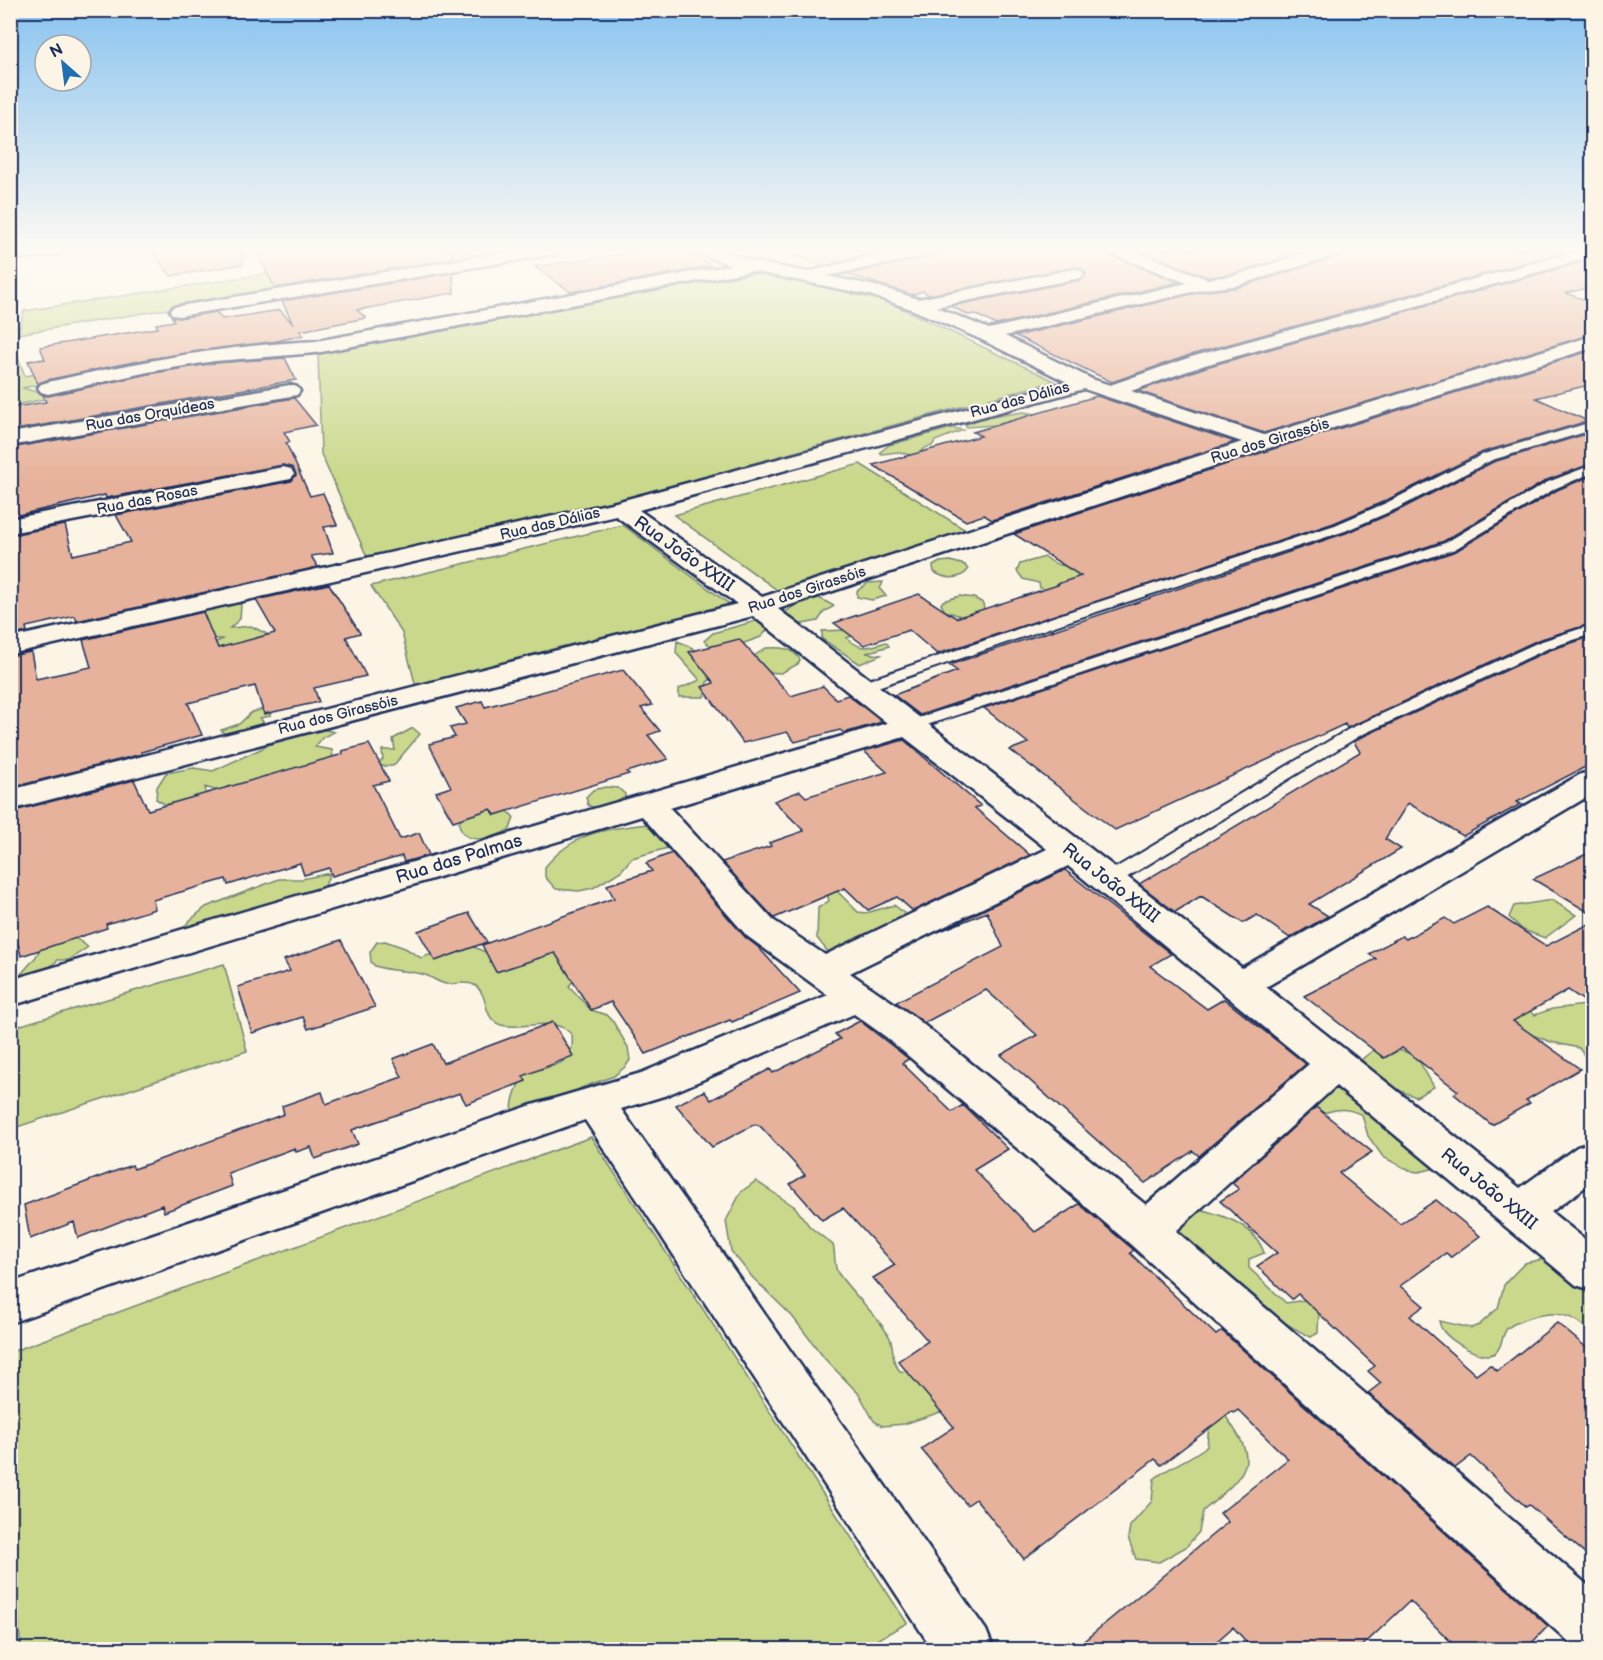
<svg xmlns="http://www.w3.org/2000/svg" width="1603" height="1660" font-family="'Balsamiq Sans',sans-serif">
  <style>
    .green { fill: #cad88b; stroke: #728474; stroke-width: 1.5 }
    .building { fill: #e7b29b; stroke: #1b2f5e; stroke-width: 1.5 }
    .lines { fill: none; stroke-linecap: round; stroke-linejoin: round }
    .service-casing { stroke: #1b2f5e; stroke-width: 4 }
    .minor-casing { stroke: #1b2f5e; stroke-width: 5 }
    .secondary-casing { stroke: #1b2f5e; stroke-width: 5 }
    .service { fill: #fcf5e5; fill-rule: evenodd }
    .minor { fill: #fcf5e5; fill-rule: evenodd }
    .secondary { fill: #fcf5e5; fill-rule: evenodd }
    .labels { text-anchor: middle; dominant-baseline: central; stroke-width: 4.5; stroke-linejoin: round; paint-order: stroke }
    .far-street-label { font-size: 15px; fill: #1b2f5e; stroke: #fcf5e5 }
    .street-label { font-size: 18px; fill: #1b2f5e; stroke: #fcf5e5 }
  </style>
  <rect width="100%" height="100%" fill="#fcf5e5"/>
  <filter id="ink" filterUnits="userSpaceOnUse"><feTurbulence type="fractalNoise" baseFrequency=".0167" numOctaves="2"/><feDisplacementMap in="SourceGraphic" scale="12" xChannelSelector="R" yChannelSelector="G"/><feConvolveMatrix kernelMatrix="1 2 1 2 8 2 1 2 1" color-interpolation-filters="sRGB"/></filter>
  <g filter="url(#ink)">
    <path class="green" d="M427 249H485L493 255 18 334 24 311Z
      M886 263 894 287 892 289 852 283 829 276Z
      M762 272 890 303 1055 381 605 504 368 559 321 454 318 353Z
      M10 335 25 376 79 366 109 370 78 378 22 388 37 392 124 374 118 384 11 406Z
      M1023 412 1037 414 1004 427 995 425 966 427 965 425 979 419Z
      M952 428 963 430 935 441 932 446 927 447 915 456 898 452 882 454 880 452 889 445Z
      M860 464 972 534 781 593 674 515Z
      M623 525 733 607 417 691 402 633 371 586Z
      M1045 557C1068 574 1067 560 1087 561 1094 561 1104 566 1111 568L1054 593 1040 588 1039 583 1023 579 1017 571 1020 564Z
      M950 561 965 565 968 570C959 581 945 579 934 572L933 566 940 562Z
      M883 582 880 589 886 596 872 600 857 597V591L868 583Z
      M960 596 974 598 983 603 984 610 964 617 945 611 941 604 943 601Z
      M819 598 834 606 824 612 818 621 792 626 780 616 797 604Z
      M217 602 241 604 240 619 230 628 251 626 269 635 229 656 207 646 223 639 134 637V628L152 621 188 619 184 612Z
      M759 620 768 629 761 637 719 652 704 641 713 633Z
      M846 630 856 635 846 638C863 651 866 648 886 642L889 646 866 653 881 655 860 664 822 639V631Z
      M677 641C695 647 709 659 718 675L707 682 704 697H679V689L700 680 676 653Z
      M766 648C779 647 794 647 800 660L798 664 781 673 765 672 751 658Z
      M272 707 270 716 260 718 264 723 254 730 226 736 221 730 239 724 252 712Z
      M413 728 420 734 393 766H376L383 759 382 750H395L393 739Z
      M322 729 334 732 323 737 315 747 332 750 333 759 282 775 265 776 235 791 221 792 205 787 208 804 171 808 156 799 157 787 166 773 194 768 213 771 265 747 277 738Z
      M606 787 618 788 625 794V801L598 810 588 805 586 797 593 790Z
      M481 807C494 808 507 806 514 818L510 829C496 838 462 848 459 823L462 818Z
      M649 824 671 847 632 858 621 871 593 888 579 891 556 889 545 877V867C573 832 608 828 649 824Z
      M330 873 320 899 181 933 188 922 206 907 279 879H302Z
      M830 884 858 912 866 913 894 905 904 913 900 922C879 926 855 944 835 955L828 952 817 938 818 908 829 901 827 894Z
      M1552 900 1576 915 1545 938 1523 930 1509 917 1514 906Z
      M71 935 88 947 69 960H58L45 971 29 978 21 974 35 958 43 944Z
      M385 941 405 948 421 958 446 949 470 945 502 960 553 949 586 966 569 986 591 1010 607 1015 612 1020 628 1047 630 1060 626 1066 614 1076 581 1088 553 1106 513 1114C510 1102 518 1083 525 1073 549 1065 576 1069 572 1035 554 1014 523 1031 501 1025 481 1018 490 994 474 985 466 980 455 985 446 984 439 983 432 977 425 975 409 970 391 972 375 966L371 962 370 952 377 942Z
      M224 964 247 1051 11 1129V1028Z
      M1521 1004 1535 1015 1552 1009 1586 1005 1592 1010V1067L1579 1048 1551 1042 1506 1025Z
      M1378 1046 1415 1054 1434 1087 1416 1097 1390 1087 1361 1060Z
      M1339 1084 1436 1168 1419 1172 1410 1171 1383 1157 1368 1136 1362 1115C1336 1102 1328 1116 1303 1117L1302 1104Z
      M591 1137 907 1623 859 1650 21 1649 10 1520 11 1352Z
      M756 1181 795 1207 810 1227 833 1245C836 1254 833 1265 838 1273 853 1295 875 1312 889 1336 896 1349 889 1359 900 1371L911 1372 944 1411 904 1424 882 1426 874 1421 859 1394 825 1359 792 1316 753 1278 731 1251 726 1221 741 1192Z
      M1203 1210C1228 1217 1255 1226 1264 1253L1249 1259V1268L1286 1303 1305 1300 1319 1308 1318 1333 1311 1337C1268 1317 1202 1264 1176 1225L1184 1213Z
      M1543 1259 1555 1261 1592 1285V1334C1571 1312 1554 1310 1526 1319 1520 1321 1510 1325 1506 1330 1502 1336 1502 1346 1497 1351 1486 1364 1449 1341 1442 1329 1440 1327 1440 1323 1439 1321L1471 1328 1479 1325 1498 1308 1504 1285 1509 1279 1525 1263Z
      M1216 1403C1258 1460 1258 1465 1203 1511L1199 1532 1186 1547 1159 1562 1136 1559 1128 1538 1130 1526 1152 1501 1154 1479C1172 1465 1191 1459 1207 1446L1209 1426Z"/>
    <path class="building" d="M150 249H242L243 264 171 276Z
      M255 249H451L452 259 275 288Z
      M654 249H684L711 266 571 292 535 267Z
      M788 249H891L823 266 788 253Z
      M943 249H1105L1108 255 1179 282 996 325 975 314 968 315 951 306 1081 280 1086 273 1081 268 1075 267 929 295 923 291 912 295 848 274 933 256Z
      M1136 249H1312L1233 274 1207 277Z
      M1347 249H1576L1190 355 1112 382 1016 336 1205 291 1236 288 1344 255Z
      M1593 259V287L1566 293 1593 303V334L1264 433 1138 391 1206 367Z
      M453 273 454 293 357 310 366 318 300 331 303 335 277 341 148 359 47 380 38 384 28 361 45 359 40 347 158 328 156 324 174 321 172 317 179 318 216 312 222 319 280 310 293 324 282 301Z
      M1593 350V384L1536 398 1588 421 1483 452 1385 501 1334 523 937 654 909 630 864 645 834 623 919 594 956 618 1058 585 1057 584 1081 576 1014 534 1273 449Z
      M285 358 296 380 10 431V408L46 402 43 395 48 396 148 374 215 363Z
      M1097 396 1235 442 992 520 984 515 966 521 873 465 981 436 973 432Z
      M294 398 316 425 284 432 290 442 286 443 310 496 323 493 337 525 324 527 333 553 311 556 318 567 77 621 75 616 26 627 27 632 10 636V535L65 525 73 555 131 542 116 515 291 481 296 475 293 468 283 465 106 498 105 495 10 517V448Z
      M1593 432V463L1547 480 1444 541 920 715 894 695 957 671 949 665 1346 533 1397 511 1493 462Z
      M1593 475V623L1538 640 1347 728 1345 724 1115 830 1010 750 1028 743 984 708 1456 551 1557 490Z
      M329 584 360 633 346 637 366 676 314 688 319 702 264 714 255 686 188 703 202 735 141 752 142 754 10 788V656L31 652 36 679 91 667 83 640 203 612 218 648 275 633 256 600Z
      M1593 636V763L1517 802 1521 804 1463 836 1408 803 1385 839 1401 849 1309 904 1328 916 1290 938 1257 915 1243 923 1201 896 1175 912 1139 884 1360 752 1354 742 1362 737 1550 650Z
      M739 639 791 696 823 686 836 699 848 695 882 722 844 733 840 730 795 742 787 732 743 743 702 687 714 683 689 652Z
      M623 670 652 705 641 708 660 731 648 735 668 759 627 772 629 774 495 815 491 809 453 821 436 792 451 787 429 744 455 737 450 728 466 724 456 708 482 701 485 707Z
      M904 740 981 806 975 808 1030 855 913 911 897 897 868 910 845 888 774 918 722 862 771 846 769 843 804 831 774 801 800 791 806 797 887 772 864 751Z
      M369 744 389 781 373 785 400 839 419 833 429 855 404 862 402 856 332 876 329 868 304 875 300 863 228 885 226 879 153 900 155 909 106 924 107 928 21 956 12 919 19 917 10 887V812L134 780 148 810 343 754 342 751Z
      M1593 851V915L1533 879Z
      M672 853 745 937 758 947 800 993 732 1022 730 1020 646 1054 611 1002 591 1010 555 953 496 972 482 945 614 898 607 885 652 871 646 863Z
      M1065 870 1171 954 1150 966 1207 1009 1224 999 1306 1064 1199 1156 1193 1151 1145 1183 1001 1055 1037 1035 986 990 924 1023 896 1002 1003 947 987 912 938 932Z
      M1487 907 1546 946 1593 922V1007L1568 990 1513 1021 1580 1069 1526 1100 1530 1103 1492 1125 1454 1094 1458 1091 1402 1048 1384 1058 1304 996 1376 959 1369 954 1402 936 1406 939 1445 918 1454 924Z
      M469 913 487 942 435 961 418 931Z
      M341 940 375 1007 308 1029 303 1017 252 1033 238 987 290 971 284 960Z
      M860 1021 909 1059 902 1063 952 1112 963 1105 1008 1149 974 1170 1035 1232 1079 1204 1134 1250 1130 1253 1216 1335 1222 1331 1548 1626 1525 1650H1459L1410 1601 1358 1650H1254L1233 1627 1207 1650H1073L1228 1522 1220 1513 1288 1459 1238 1410 1234 1413 1232 1411 1161 1465 1155 1459 1024 1559 976 1499 967 1505 921 1449 954 1427 898 1361 928 1341 873 1278 895 1265 843 1208 822 1220 790 1184 805 1175 760 1126 755 1124 712 1147 676 1105 704 1091 711 1100 770 1069 773 1073 840 1039 835 1034Z
      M553 1022 573 1056 523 1076 526 1081 466 1104 460 1093 352 1130 358 1144 315 1159 311 1147 296 1152 295 1148 228 1173 232 1186 164 1212 162 1205 78 1238 74 1222 30 1239 24 1205 132 1165 134 1169 284 1114 282 1106 322 1092 326 1104 402 1077 393 1059 433 1044 443 1063Z
      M1316 1107 1372 1152 1339 1173 1400 1224 1436 1200 1480 1236 1451 1257 1446 1253 1400 1286 1424 1306 1410 1316 1476 1375 1490 1365 1497 1371 1557 1323 1593 1353V1560L1529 1505 1526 1507 1471 1456 1455 1468 1368 1393 1381 1383 1368 1371 1375 1366 1298 1294 1292 1299 1257 1266 1277 1253 1220 1201 1239 1189 1232 1183Z"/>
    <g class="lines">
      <defs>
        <path id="service" d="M1592 422V430L1492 460 1396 509 1345 531 1075 619 869 690 863 692 855 687 857 684 1065 613 1335 525 1386 503 1484 454Z
          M1592 465V473L1556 488 1455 549 915 729H903L901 726 903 723 1445 543 1548 482Z
          M1592 625V634L1549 648 1361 735 1116 884H1102L1100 880 1102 876 1349 729 1539 642Z"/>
        <path id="minor" d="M525 249H563L555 254 179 316 173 315 170 311 173 307 179 306Z
          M694 249H718L755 262 807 272 892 251 941 249 933 254 827 276 880 287 918 299 1075 269 1081 270 1084 274 1081 278 1075 279 936 307 989 329 1187 283 1109 253 1107 249H1130L1207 279 1233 276 1320 249H1345L1343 253 1235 286 1205 289 1005 336 1092 379 1110 385 1191 357 1584 249H1592V257L1205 365 1131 391 1264 435 1592 336V348L1272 447 778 609 1121 872 1242 968 1581 774 1592 772V794L1266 987 1520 1188 1577 1147 1592 1142V1182L1551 1212 1592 1245V1290L1576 1285 1336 1086 1176 1231 1592 1589V1650H1584L1572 1645 1130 1244 886 1037 854 1014 667 1095 621 1109 986 1630 994 1650H933L585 1120 10 1323V1283L529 1106 641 1073 828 995 747 936 642 816 10 1006V980L887 723 753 616 10 810V790L737 604 616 516 10 654V638L616 502 1067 382 980 339 911 309 870 295 751 271 316 353 215 361 148 372 48 394 41 392 38 388 41 384 48 382C137 362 225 345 316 341L731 265 696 253ZM1084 389 1242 442 762 597 639 510ZM904 737 1047 849 825 955 773 920 670 808ZM1068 866 1309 1064 1146 1205 914 1017 850 973Z
          M290 385 297 387 300 391 297 395 10 446V433Z
          M283 467 291 469 294 474 291 479 10 533V519Z"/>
        <path id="secondary" d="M65 249 57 254 10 260V250Z"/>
      </defs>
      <use href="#service" class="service-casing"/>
      <use href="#minor" class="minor-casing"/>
      <use href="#secondary" class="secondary-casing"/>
      <use href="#service" class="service"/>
      <use href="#minor" class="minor"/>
      <use href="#secondary" class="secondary"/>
    </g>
  </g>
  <linearGradient id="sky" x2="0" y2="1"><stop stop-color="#88c3ef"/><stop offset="0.52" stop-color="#fefaf3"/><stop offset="1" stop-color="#fefaf3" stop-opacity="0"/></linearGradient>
  <rect width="1603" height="481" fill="url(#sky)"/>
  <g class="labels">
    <g class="far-street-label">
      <text transform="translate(1020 400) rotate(-15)">Rua das Dálias</text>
      <text transform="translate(150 415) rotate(-10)">Rua das Orquídeas</text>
      <text transform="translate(1270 441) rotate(-17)">Rua dos Girassóis</text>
      <text transform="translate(147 500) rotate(-11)">Rua das Rosas</text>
      <text transform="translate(550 524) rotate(-13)">Rua das Dálias</text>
      <text transform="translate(807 590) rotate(-18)">Rua dos Girassóis</text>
      <text transform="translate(338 715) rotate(-14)">Rua dos Girassóis</text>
    </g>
    <g class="street-label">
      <text transform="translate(684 554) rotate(35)">Rua João XXIII</text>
      <text transform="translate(459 859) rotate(-17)">Rua das Palmas</text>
      <text transform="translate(1111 883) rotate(38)">Rua João XXIII</text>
      <text transform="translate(1489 1189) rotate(39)">Rua João XXIII</text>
    </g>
  </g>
  <rect width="1603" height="1660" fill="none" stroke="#fcf5e5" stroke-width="36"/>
  <rect x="18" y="18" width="1567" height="1624" fill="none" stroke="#1b2f5e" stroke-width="2" filter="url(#ink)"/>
  <g transform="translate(63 63) rotate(332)"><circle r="28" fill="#fcf5e5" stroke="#a2a6af" stroke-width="1.5"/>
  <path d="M0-4.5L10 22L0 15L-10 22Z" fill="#1f6fb2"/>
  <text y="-9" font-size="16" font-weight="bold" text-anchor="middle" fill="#1b2f5e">N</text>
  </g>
</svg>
